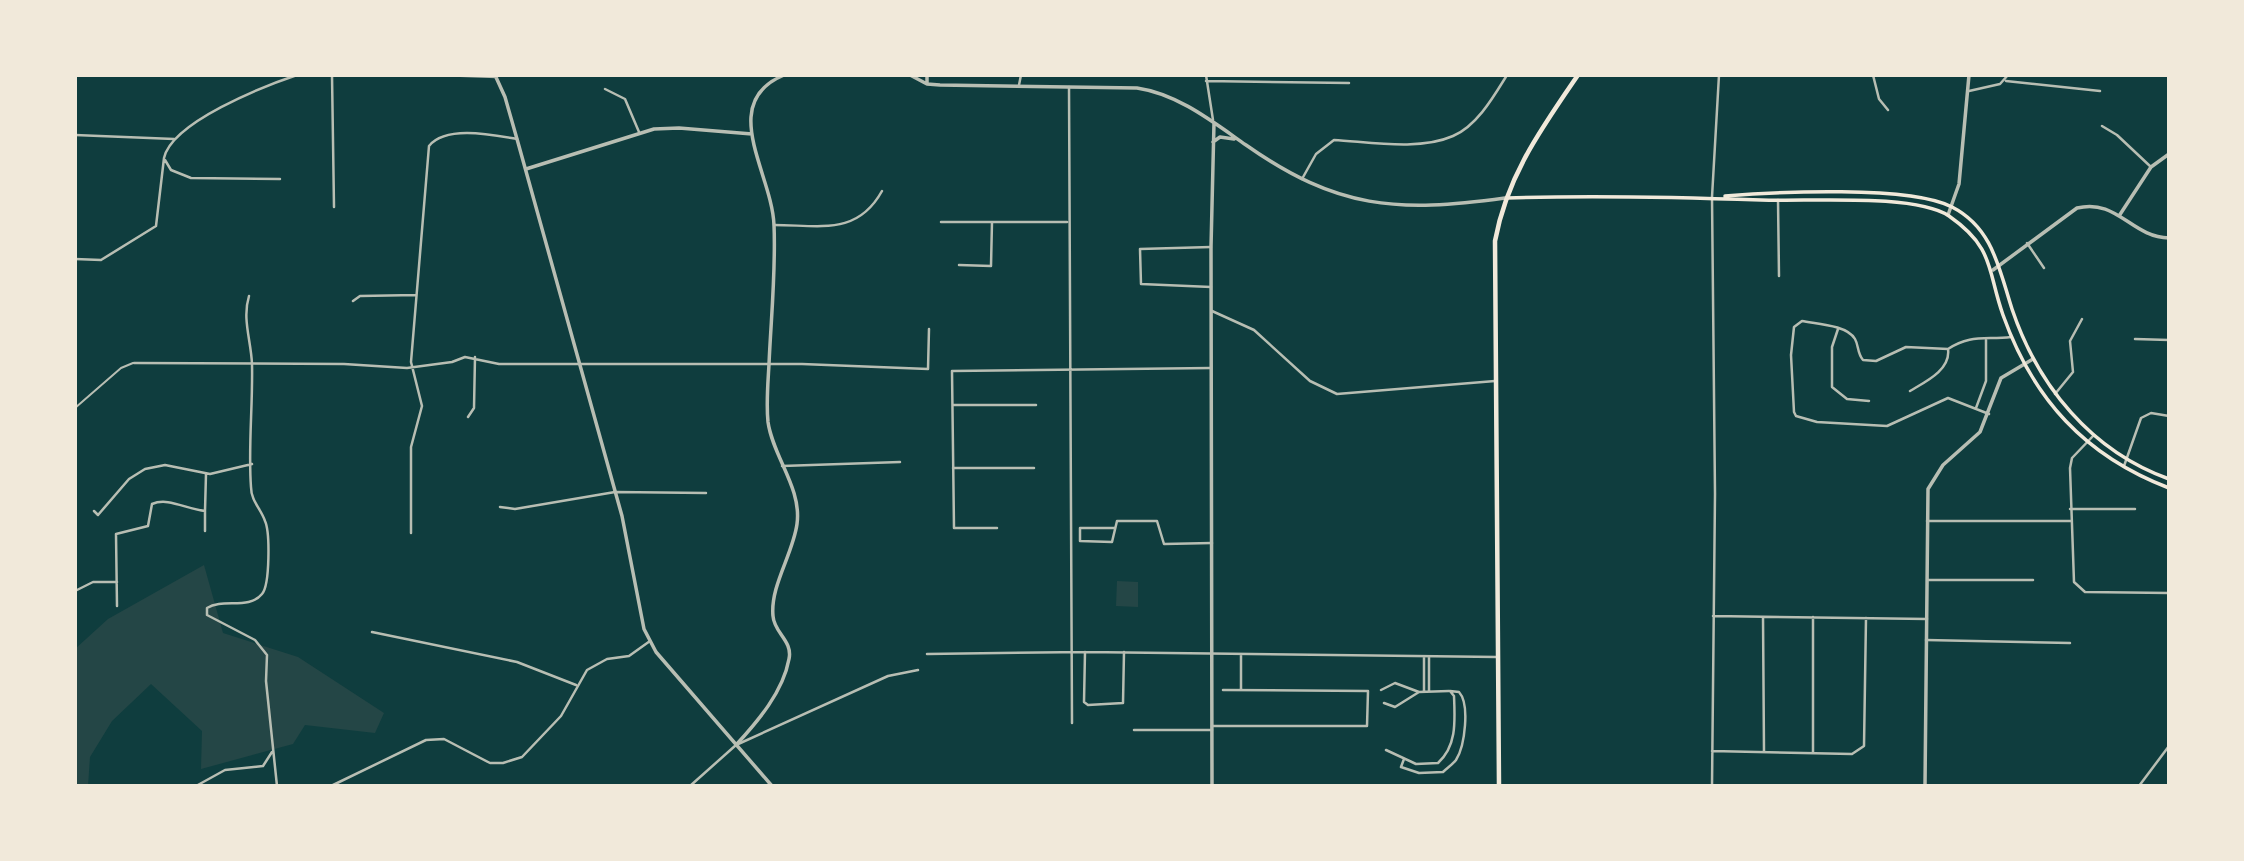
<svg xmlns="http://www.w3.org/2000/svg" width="2244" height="861" font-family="Barlow,sans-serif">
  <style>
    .green { fill: #244646 }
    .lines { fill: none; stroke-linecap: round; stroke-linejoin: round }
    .service { stroke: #b8beb3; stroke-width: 2 }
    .minor { stroke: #b8beb3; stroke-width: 2.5 }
    .tertiary { stroke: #b8beb3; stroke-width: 3.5 }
    .secondary { stroke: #f1e9da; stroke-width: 3.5 }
    .primary { stroke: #f1e9da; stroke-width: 4.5 }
  </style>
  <rect width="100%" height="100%" fill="#0f3d3e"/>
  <path class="green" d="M204 565 223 633 298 657 384 713 375 733 305 725 293 744 201 769 202 731 151 684 112 721 90 757 88 786H75V649L108 619Z
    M1117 581 1138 582V607L1116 606Z"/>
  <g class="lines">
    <path class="service" d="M75 408 121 368 133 363"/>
    <path class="minor" d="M332 75 334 207
      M438 75 497 77
      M1206 75 1213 120
      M1873 75 1879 99 1888 110
      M1206 81 1349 83
      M2006 81 2100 91
      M1019 85 1021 75
      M1069 87 1072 723
      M605 89 625 99 639 132
      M1969 91 2000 84 2008 75
      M2102 126 2117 135 2151 167
      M75 135 174 139
      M165 160 171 170 191 178 280 179
      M1302 179 1316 154 1334 140C1370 142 1419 151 1453 136 1477 126 1494 96 1507 75
      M1778 200 1779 276
      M941 222H1067
      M774 225C820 225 857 236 882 191
      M2027 243 2044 268
      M1211 247 1140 249 1141 284 1211 287
      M75 259 101 260 156 226 164 158C172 122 264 86 297 75
      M959 265 991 266 992 222
      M249 296C242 319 251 340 252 364 253 405 248 447 251 487 251 501 261 509 265 521 270 532 270 585 262 594 249 610 223 598 207 608V615L255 640 267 655 266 681 277 786
      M353 301 360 296 416 295
      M1212 311 1254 330 1310 381 1337 394 1495 381
      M1838 329 1832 347V387L1847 399 1869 401
      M2135 339 2169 340
      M1948 349 1906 347 1876 361 1863 360C1857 353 1859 346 1855 339 1847 325 1817 324 1802 321L1794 327 1791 355 1794 412 1796 416 1817 422 1887 426 1948 398 1989 414
      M1948 349C1970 334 1986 340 2011 337
      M134 363 344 364 407 368 452 362 465 357 499 364H802L928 369 929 329
      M1910 391C1925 382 1951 370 1948 349
      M2055 394 2073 372 2070 341 2082 319
      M953 405H1036
      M1976 408 1986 381V340
      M468 417 474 408 475 357
      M2094 435 2072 458 2070 468 2074 582 2085 592 2169 593
      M782 466 900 462
      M2124 466 2141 418 2151 413 2169 416
      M953 468H1034
      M500 507 515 509 615 492 706 493
      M2070 509H2135
      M94 511 98 515 129 479 145 469 165 465 210 474 252 464
      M205 511V531
      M1927 521H2070
      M997 528H954L952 371 1211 368
      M1114 528H1080V541L1112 542 1117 521H1157L1164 544 1212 543
      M411 533V447L422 406 411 362 429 146C446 125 493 135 517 139
      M1928 580H2033
      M75 591 93 582H117
      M117 606 116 534 148 526 152 504C168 497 186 509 205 511L206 474
      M1713 616 1927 619
      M1763 617 1764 752
      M1813 617V753
      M372 632 517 662 576 685
      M1926 640 2070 643
      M1085 652 1084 702 1088 705 1123 703 1124 652
      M927 654 1085 652 1497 657
      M1241 690V655
      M1381 690 1395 683 1419 692
      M1429 691V657
      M1424 692V657
      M1384 703 1395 707 1419 692 1449 691
      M1212 726H1367L1368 691 1223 690
      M1134 730H1212
      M1386 750 1416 764 1438 763C1457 746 1455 721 1454 696L1450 691 1459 692C1470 704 1465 746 1456 760 1453 764 1447 768 1443 772L1419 773 1401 767 1404 759
      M1712 751 1852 754 1864 746 1866 618
      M196 786 225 770 263 766 272 752
      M331 786 426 740 444 739 490 763H503L522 757 561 716 587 670 607 659 629 656 650 641
      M690 786 736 745 888 676 918 670
      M1712 786 1715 494 1712 197 1719 75
      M2139 786 2169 746"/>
    <path class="tertiary" d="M495 75 505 97 517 139 622 516 644 629 656 652 772 786
      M910 75 927 84
      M927 75V84L940 85 1137 88C1178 94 1213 122 1246 145 1337 209 1397 213 1505 198
      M1213 142 1220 137 1234 139
      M526 169 654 129 679 128 752 134
      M1948 215 1959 184 1969 75
      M2119 216 2151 167 2169 154
      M1993 270 2077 208C2117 198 2131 237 2169 238
      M736 745C758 721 783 692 789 659 793 641 774 633 773 616 770 586 793 554 797 524 802 488 773 457 768 422 766 403 768 383 769 364 771 318 776 271 774 225 772 173 717 103 784 75
      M1212 786 1211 247 1214 123
      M1925 786 1928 489 1943 465 1980 432 2001 378 2033 359"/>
    <path class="secondary" d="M1725 196C1775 192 1910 185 1952 207 1993 228 1999 269 2012 309 2038 386 2091 451 2169 479
      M1507 198C1592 195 1676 197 1761 200 1806 202 1914 193 1949 216 1995 248 1987 270 2003 315 2033 399 2085 456 2169 488"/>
    <path class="primary" d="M1499 786 1495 241C1507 176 1541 129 1578 75"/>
  </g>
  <rect width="2244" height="861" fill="none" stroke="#f1e9da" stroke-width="154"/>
</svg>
